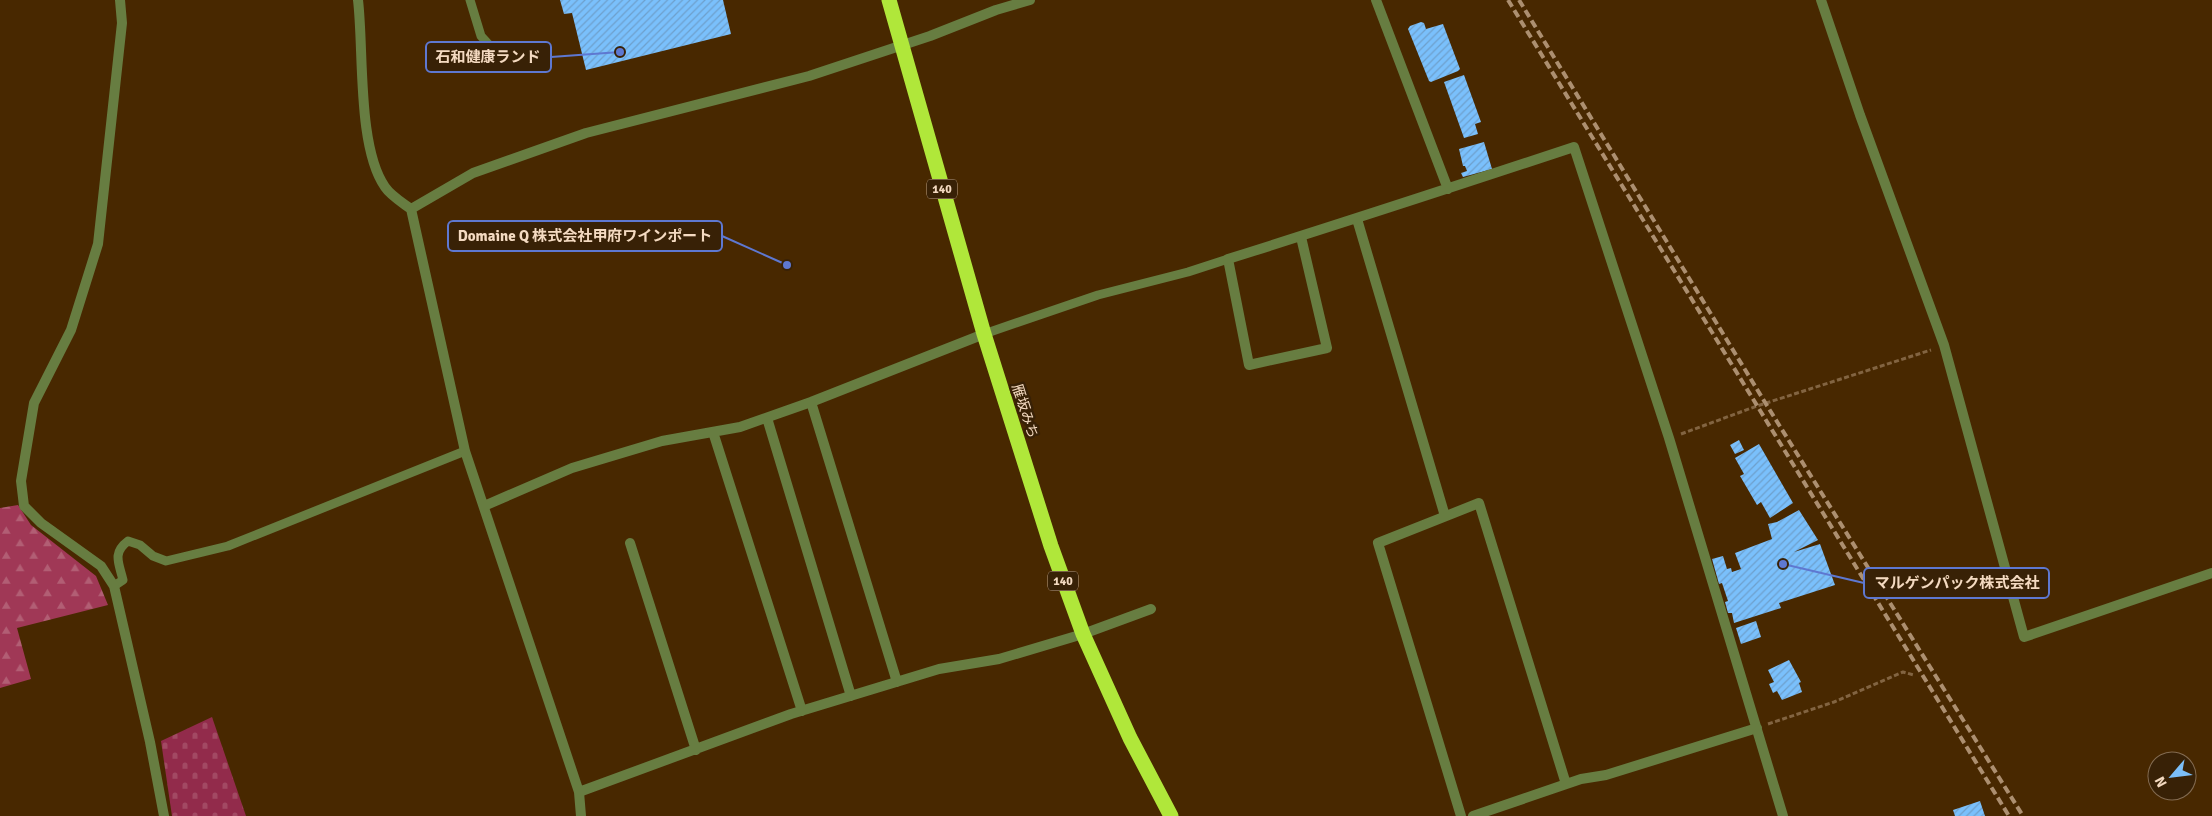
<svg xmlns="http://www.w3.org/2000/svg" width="2212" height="816" font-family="Signika,'Noto Sans JP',sans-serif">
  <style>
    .forest { fill: url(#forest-firs) }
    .cemetery { fill: url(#cemetery-stones) }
    .building { fill: url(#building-hatch) }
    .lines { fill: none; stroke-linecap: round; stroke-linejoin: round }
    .path { stroke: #826441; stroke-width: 3; stroke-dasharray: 5 2.5; stroke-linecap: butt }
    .lane { stroke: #677d41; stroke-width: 9 }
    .street { stroke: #677d41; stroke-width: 10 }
    .highway { stroke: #b0e73a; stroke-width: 15 }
    .rail { stroke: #ac8f70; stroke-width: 4; stroke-dasharray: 8 4; stroke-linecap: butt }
    .labels { text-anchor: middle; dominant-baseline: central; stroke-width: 5; stroke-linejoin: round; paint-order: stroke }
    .shield { fill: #382106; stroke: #bca289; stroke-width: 1 }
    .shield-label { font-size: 12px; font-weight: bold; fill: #f4dac1 }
    .street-label { font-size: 14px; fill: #f4dac1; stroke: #382106 }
    .leader { fill: none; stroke: #5e78d1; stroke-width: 2 }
    .callout-dot { fill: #5e78d1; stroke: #382106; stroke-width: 2 }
    .callout { fill: #382106; stroke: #5e78d1; stroke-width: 2 }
    .callout-label { font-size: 15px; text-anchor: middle; font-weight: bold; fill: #f4dac1 }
  </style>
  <defs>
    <pattern id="forest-firs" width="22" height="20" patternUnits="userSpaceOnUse" patternTransform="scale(1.25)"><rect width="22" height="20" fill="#a03856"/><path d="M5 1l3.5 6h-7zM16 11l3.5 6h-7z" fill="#b25e74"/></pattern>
    <pattern id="cemetery-stones" width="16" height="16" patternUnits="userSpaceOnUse" patternTransform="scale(1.25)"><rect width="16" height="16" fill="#922b4b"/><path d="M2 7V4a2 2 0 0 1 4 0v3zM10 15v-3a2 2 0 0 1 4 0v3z" fill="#a24963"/></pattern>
    <pattern id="building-hatch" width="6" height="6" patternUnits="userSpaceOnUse" patternTransform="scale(1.25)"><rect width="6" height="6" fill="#7ac0fc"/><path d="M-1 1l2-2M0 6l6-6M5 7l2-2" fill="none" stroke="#6ea0cc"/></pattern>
  </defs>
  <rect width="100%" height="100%" fill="#482800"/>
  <path class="forest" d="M18 505 31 525 96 576 108 605 17 628 31 679 0 688V508Z"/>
  <path class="cemetery" d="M212 717 246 816H172L161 741Z"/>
  <path class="building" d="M560 0H723L731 34 586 70 572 13 564 14Z
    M1421 22 1424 23 1426 29 1443 24 1460 69 1458 71 1431 82 1429 81 1408 29 1410 26Z
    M1464 75 1481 122 1475 124 1478 134 1464 138 1444 82Z
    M1484 142 1492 169 1463 177 1461 173 1467 171 1465 166H1463L1459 149Z
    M1739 440 1744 450 1735 454 1730 445Z
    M1759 444 1793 503 1770 518 1761 502 1757 505 1740 476 1744 474 1735 458Z
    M1799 510 1818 540 1794 552 1820 544 1835 585 1779 603 1781 608 1734 623 1732 613H1728L1725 602 1728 601 1722 583 1719 584 1712 559 1723 556 1727 569 1731 568 1732 572 1741 569 1735 553 1772 539 1768 524 1777 522Z
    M1756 621 1761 637 1741 644 1736 628Z
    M1789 660 1801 682 1799 683 1802 692 1782 700 1777 691 1773 693 1769 684 1774 682 1768 670Z
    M1980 801 1985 816H1955L1953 810Z"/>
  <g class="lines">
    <path class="path" d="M1681 434 1757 406 1931 350
      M1768 724 1834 702 1903 672 1914 675"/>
    <path class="lane" d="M470 0 481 36 502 59
      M984 334 1098 295 1188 272 1228 259
      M114 586 123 580C119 563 112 553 128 541L140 545 153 556 166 561 228 546 465 451"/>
    <path class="street" d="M120 0 122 23 98 244 71 330 34 403 21 481 24 506 41 523 101 566 114 586 150 742 164 816
      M358 0C364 50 357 147 385 187 391 196 403 203 411 209L465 451 579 792 581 816
      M1376 0 1448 189
      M1821 0 1860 115 1944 345 2024 637 2212 573
      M411 209 473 173 586 133 809 76 930 36 996 10 1030 0
      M1357 219 1445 516
      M1301 237 1327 348 1249 365 1228 259C1343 223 1459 185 1574 147L1669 438 1783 816
      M811 402 897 682
      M767 418 851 696
      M713 432 802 711
      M484 506 572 468 662 441 740 427 811 402 984 334
      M630 543 696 750
      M579 792 791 714 939 669 999 659 1083 634 1151 609
      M1461 816 1378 543 1479 503 1566 784
      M1473 816 1581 779 1606 775 1757 728"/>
    <path class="highway" d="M889 0 984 334 1051 546 1083 634 1130 738 1171 816"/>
    <path class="rail" d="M1508 0 2009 816
      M1519 0 1766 404 2023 816"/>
  </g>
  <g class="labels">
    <g class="shield">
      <rect x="927" y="179.5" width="30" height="19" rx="4"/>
      <rect x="1048" y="571.5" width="30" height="19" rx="4"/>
    </g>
    <g class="shield-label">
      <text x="942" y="189">140</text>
      <text x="1063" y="581">140</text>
    </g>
    <g class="street-label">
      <text transform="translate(1025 411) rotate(72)">雁坂みち</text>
    </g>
  </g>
  <path class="leader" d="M620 52L551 57M787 265L722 236M1783 564L1864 583"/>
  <g class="callout-dot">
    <circle cx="620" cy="52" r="5"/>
    <circle cx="787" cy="265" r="5"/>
    <circle cx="1783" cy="564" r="5"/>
  </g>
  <g class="callout">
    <rect x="426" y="42" width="125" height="30" rx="5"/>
    <rect x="448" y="221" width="274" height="30" rx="5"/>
    <rect x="1864" y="568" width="185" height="30" rx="5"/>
  </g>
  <g class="callout-label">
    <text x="488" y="62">石和健康ランド</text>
    <text x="585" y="241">Domaine Q 株式会社甲府ワインポート</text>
    <text x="1957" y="588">マルゲンパック株式会社</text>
  </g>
  <g transform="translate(2172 776) rotate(242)"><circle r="24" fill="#382106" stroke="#836b51"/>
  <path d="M0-4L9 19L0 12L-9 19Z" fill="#7bbef8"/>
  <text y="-8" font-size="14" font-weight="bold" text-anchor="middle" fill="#f4dac1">N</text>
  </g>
</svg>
